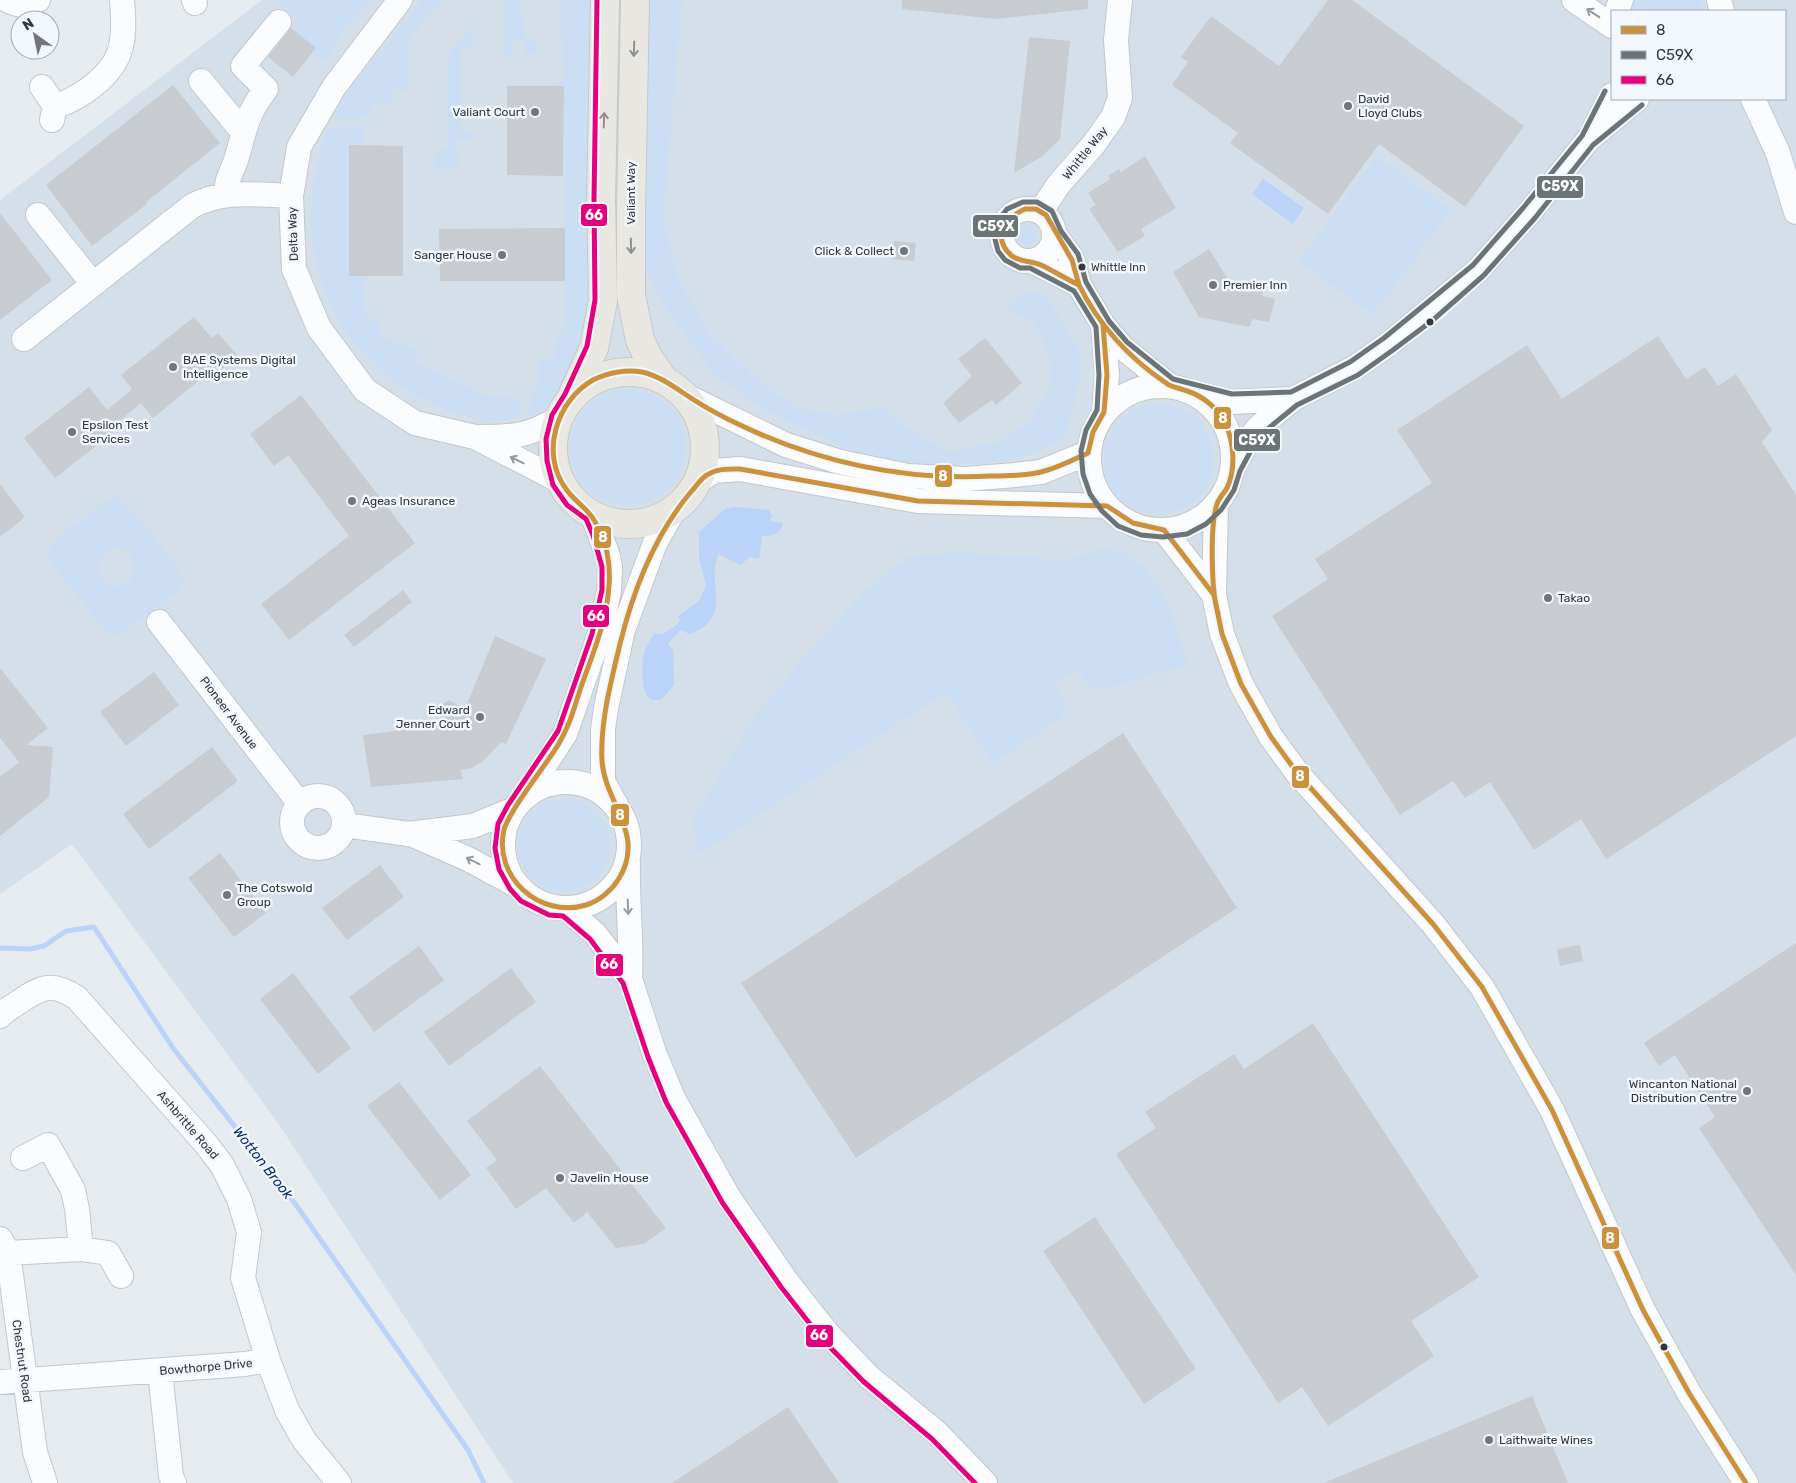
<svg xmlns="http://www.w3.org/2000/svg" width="1796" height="1483" font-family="Rubik,sans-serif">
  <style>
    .built { fill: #d5dfea; fill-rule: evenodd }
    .green { fill: #cbdef3; fill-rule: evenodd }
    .water { fill: #bbd2f9 }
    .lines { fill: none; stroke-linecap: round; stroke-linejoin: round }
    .stream { stroke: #bbd2f9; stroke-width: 5 }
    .building { fill: #c8cbcf }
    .minor-casing { stroke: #c3c7cb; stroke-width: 26 }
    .major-casing { stroke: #c6c8ca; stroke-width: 30 }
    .minor { stroke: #fbfcfd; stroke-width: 24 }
    .major { stroke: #e9e7e1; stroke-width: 28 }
    .bus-1-casing { stroke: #f2f7fd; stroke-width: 9 }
    .bus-2-casing { stroke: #f2f7fd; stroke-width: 9 }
    .bus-3-casing { stroke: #f2f7fd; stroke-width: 9 }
    .bus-1 { stroke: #cc913b; stroke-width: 5 }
    .bus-2 { stroke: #6c7476; stroke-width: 5 }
    .bus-3 { stroke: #e5007d; stroke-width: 5 }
    .oneway { stroke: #979a9c }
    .oneway2 { stroke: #8e8f8e }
    .poi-dot { fill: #72767a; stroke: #f2f7fd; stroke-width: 2 }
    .bus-dot { fill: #33373a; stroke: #f2f7fd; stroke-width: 2 }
    .labels { text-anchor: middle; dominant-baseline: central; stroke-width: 5; stroke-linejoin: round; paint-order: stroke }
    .bus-label { font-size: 11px; fill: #33373a; stroke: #f2f7fd; text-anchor: start }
    .poi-label { font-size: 12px; fill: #33373a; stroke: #f2f7fd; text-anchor: start }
    .street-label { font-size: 12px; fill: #33373a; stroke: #f2f7fd }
    .water-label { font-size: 14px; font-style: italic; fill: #112f6d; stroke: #f2f7fd }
    .line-badge { stroke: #f2f7fd; stroke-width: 2 }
    .badge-label { font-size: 14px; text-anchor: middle; font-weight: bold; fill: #fff }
  </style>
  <rect width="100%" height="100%" fill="#e6ebf0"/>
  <path class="built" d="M262 0H1796V1483H513L278 1123 72 844 0 894V200ZM1612 11H1785V99H1612Z"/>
  <path class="green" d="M274 0H370L340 35 326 60 313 57 316 48 297 33 300 29 294 24 296 17Z
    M422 0H442L409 39 407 53 408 90H393V102L371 103 370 115H363V119L333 118 350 89Z
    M504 0H520L525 39 535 38 536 50 533 54 525 55 524 41 513 42V55H504Z
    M560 0H594L589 299C583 341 570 400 527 418L530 409V386H538L539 359H555L554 346 558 345V331L564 330V86H555V82L563 81Z
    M645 0H682L663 220 678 278 707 331 760 383 801 409 835 415 881 408 916 434 949 452 998 442 1031 420 1050 385 1051 359 1033 320 1013 314 1008 305 1034 290 1047 297 1078 349 1080 374 1074 406 1066 434 1048 447 1014 459 965 465H928L866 457 764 410 713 373 660 299 642 263Z
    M1634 0H1700L1704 11H1630Z
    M473 27 472 47 461 48V131L472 132V138L456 141 459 167 435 171V150L447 149 448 55Z
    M333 127H363V145H349V275L364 276V311H369V322H380L381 339H392V343L403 344 419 350 415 362 489 397 522 399 521 411 517 418C489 425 461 416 436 405 326 357 285 238 328 129Z
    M1377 156 1451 210 1373 315 1299 261Z
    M1017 235a10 10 0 1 1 20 0a10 10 0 1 1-20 0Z
    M570 447a58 58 0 1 1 116 0a58 58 0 1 1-116 0Z
    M1104 459a55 55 0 1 1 110 0a55 55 0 1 1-110 0Z
    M116 497C134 511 176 560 184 582L178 592 122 634 114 635 106 631 51 563 48 553 52 543 106 500ZM116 547 130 552 135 568 129 584 112 587 98 577C96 560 101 553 116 547Z
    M1102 548C1159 552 1172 619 1188 664L1105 689 1092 688 1078 670 1053 682 1065 704 1062 716 993 764 946 692 698 855 693 819 755 716 817 642 865 591 910 556 963 553 1068 560Z
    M518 845a46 46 0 1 1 92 0a46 46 0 1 1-92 0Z"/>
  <path class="water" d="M1263 179 1304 208 1293 224 1252 194Z
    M735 507 769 510 772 516 770 521 783 523C780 535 773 536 762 536L759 559 750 557 740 565 719 554C704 585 736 616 690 634L680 630 668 644 673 650 674 685 662 699C637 709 641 659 646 647 648 642 652 638 654 633L662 634 677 625 680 620 678 616 699 601 706 585 699 557V532L725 509Z"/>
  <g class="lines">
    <path class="stream" d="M0 948 30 949 44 946 66 931 94 927 173 1048 294 1202 468 1450 484 1483"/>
  </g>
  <path class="building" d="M902 0H1088V9L996 19 902 9Z
    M1328 0H1352L1524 126 1465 207 1379 144 1328 214 1230 143 1238 133 1172 85 1188 62 1181 57 1211 16 1279 66Z
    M291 28 316 48 293 77 268 57Z
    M1029 37 1070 41 1060 139 1041 157 1014 173Z
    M173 85 220 143 146 202 147 204 92 246 46 185Z
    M507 86H564L563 176 507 175Z
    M349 145 403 146V276H349Z
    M1145 156 1176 208 1141 229 1145 236 1118 252 1089 209 1096 205 1088 193 1110 179 1108 176 1119 169 1121 172Z
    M0 213 52 280 0 320Z
    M565 228V281H440L439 229Z
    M894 241 916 243 914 261 892 259Z
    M1209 249 1229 281 1263 288 1262 296 1275 299 1269 322 1252 319 1250 327 1199 317 1173 272Z
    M194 317 212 338 218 333 238 356 222 369 218 365 153 418 141 403 117 423 120 427 55 478 24 438 89 387 107 410 132 389 121 375Z
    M1658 336 1686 379 1705 367 1718 386 1736 374 1772 430 1762 442 1796 495V736L1606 859 1581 819 1534 850 1490 782 1465 798 1453 781 1400 815 1272 616 1328 579 1315 559 1432 483 1397 430 1527 345 1562 399Z
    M985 338 1022 383 996 405 992 400 959 423 943 403 972 376 958 359Z
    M301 395 415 543 289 640 261 604 349 536 288 455 274 466 250 434Z
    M0 484 25 517 0 537Z
    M403 590 412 602 354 647 344 635Z
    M495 636 546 659 506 744 501 742 483 761 472 768 460 770 463 779 371 787 363 735 441 725 440 706 449 700 465 709Z
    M0 668 48 728 26 745 53 747 49 797 0 836V777L19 762 0 738Z
    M154 672 179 705 126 746 100 712Z
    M1123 733 1237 908 856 1158 741 983Z
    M212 747 238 781 149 849 123 814Z
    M220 853 266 913 234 937 188 878Z
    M380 865 404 897 347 940 322 908Z
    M1796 943V1275L1699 1128 1715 1117 1675 1055 1659 1066 1644 1043Z
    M1580 945 1583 961 1560 966 1557 949Z
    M419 946 444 980 374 1032 349 997Z
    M511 968 536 1002 449 1066 424 1032Z
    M293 973 351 1048 318 1074 260 999Z
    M1313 1023 1479 1277 1411 1321 1434 1356 1328 1426 1302 1387 1278 1403 1116 1154 1156 1128 1145 1112 1234 1054 1244 1069Z
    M540 1066 666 1228 644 1244 616 1248 587 1212 574 1223 546 1188 516 1209 486 1168 497 1160 467 1121Z
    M399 1082 471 1175 440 1200 367 1106Z
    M1095 1217 1196 1369 1144 1404 1043 1251Z
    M1532 1396 1568 1483H1324Z
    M788 1407 839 1483H672Z"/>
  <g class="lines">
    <defs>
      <path id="minor" d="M7 0C18 6 28 7 38 0
        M194 0 195 3
        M400 0 334 87 299 147 291 196 294 269 319 328 365 390 415 423 475 437 560 481
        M1574 0 1612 26
        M1719 0 1722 11
        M1617 11 1621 0
        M201 81 243 132
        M42 87 55 106 52 120
        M1753 99 1778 153 1796 212
        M55 106C66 104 77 97 86 91 123 65 126 43 122 0
        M1595 127 1612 95
        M227 193C225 181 232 172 236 160 245 130 246 115 266 89L243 66 279 22
        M1002 235a26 26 0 1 1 52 0a26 26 0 1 1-52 0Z
        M1040 212 1059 184 1094 144 1113 117 1120 98 1116 40 1120 0
        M38 215 93 284
        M1054 234 1072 258 1079 285 1103 325 1122 347 1170 386
        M1032 261 1079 285
        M1103 325 1107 375 1104 412
        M24 339 192 206C225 189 255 195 291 196
        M1089 458a72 72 0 1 1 144 0a72 72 0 1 1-144 0Z
        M1199 394 1231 402 1293 399
        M684 395 786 445 840 462 908 476 966 479 1015 475 1041 472 1088 453
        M476 437C513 437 527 437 559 418
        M1233 468 1249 439 1259 427 1293 399 1354 368 1389 344 1478 270 1529 213 1588 140 1637 99
        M697 482 714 471 740 469 918 501 1107 506
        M1216 505 1214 595 1222 634 1241 684 1271 737 1298 774 1433 924 1482 987 1552 1110 1643 1310 1689 1393 1746 1483
        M1164 530 1214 595
        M159 622 300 804
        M503 845a63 63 0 1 1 126 0a63 63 0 1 1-126 0Z
        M525 795 565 734 599 636 609 591 610 566 607 553 592 514
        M292 822a26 26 0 1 1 52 0a26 26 0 1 1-52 0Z
        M616 805 603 781V729L606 708 623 630 655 543 674 510
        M344 825 409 834 473 826 514 809
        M411 834 468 859 516 885
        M628 864C627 903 632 941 630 979
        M566 909 595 934 630 979 655 1055 673 1098 729 1198 787 1282 827 1333 869 1377 937 1433 985 1483
        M0 1016C5 1010 13 1006 19 1002 42 986 53 982 77 998L206 1144 222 1165 239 1199 249 1232 243 1278 268 1360
        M23 1158 48 1145 73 1190 77 1209 81 1249
        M0 1239 8 1253 35 1452 45 1483
        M8 1253 81 1249 108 1253 121 1276
        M160 1371 171 1476 174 1483
        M0 1382 245 1364 268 1360 287 1410 304 1440 339 1483"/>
      <path id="major" d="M635 0 631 212V295L640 340 648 357 663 379
        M553 448a76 76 0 1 1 152 0a76 76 0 1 1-152 0Z
        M572 396 594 348 603 301 601 200 605 0"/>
    </defs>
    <use href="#minor" class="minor-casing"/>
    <use href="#major" class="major-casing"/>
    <use href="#minor" class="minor"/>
    <use href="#major" class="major"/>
    <defs>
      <path id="bus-1" d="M1025 209H1036L1046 215 1072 260 1079 285C1066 279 1054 271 1041 265 1032 261 1020 262 1012 256 991 238 1005 218 1025 209Z
        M1079 285C1099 325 1129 358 1166 383 1173 388 1180 388 1187 391 1203 396 1219 409 1226 425 1234 443 1236 469 1227 488 1224 493 1219 498 1217 504 1210 524 1211 592 1218 613
        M1103 325 1107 375 1104 412 1093 432 1088 453C1073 460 1058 468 1041 472 1025 476 1008 476 991 476 904 481 817 462 738 424 723 417 708 409 694 400 678 390 661 376 642 372 626 369 607 373 593 380 556 401 540 454 566 489 574 501 587 508 594 520 606 539 611 563 609 585 607 622 592 655 580 690 574 709 569 727 558 745 546 765 510 809 504 830 493 877 540 919 586 905 599 901 611 891 618 880 647 835 605 804 602 761 600 722 611 682 620 644 633 591 655 535 690 493 696 487 700 479 707 475 718 468 729 469 740 469L918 501 1107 506 1133 523 1164 530 1214 595 1222 634 1241 684 1271 737 1298 774 1433 924 1482 987 1552 1110 1643 1310 1689 1393 1746 1483"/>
      <path id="bus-2" d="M1484 275 1535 218 1593 145 1642 105
        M1483 276 1433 320 1393 350 1358 375 1297 405 1264 432 1255 443 1240 471 1234 490 1221 510 1206 524 1187 534 1163 537 1141 535 1118 526 1102 511 1090 494 1083 474 1081 451 1086 430 1097 410 1099 375 1096 327 1074 291 1030 268H1020L1005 260 998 251 994 235 996 224 1007 209 1023 202H1037L1052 211 1061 231 1078 254 1086 282 1109 321 1127 342 1173 379 1232 394 1291 392 1350 362 1384 338 1473 265 1523 208 1582 136 1605 91"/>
      <path id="bus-3" d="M597 0 594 200 595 300 587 346 565 394 552 415 546 439 547 461 553 485 567 505 586 519 593 535 602 567V590L592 634 558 731 508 805 498 824 495 848 499 869 510 889 521 901 549 915 563 916 590 939 623 983 648 1057 666 1102 722 1202 781 1287 821 1338 864 1382 932 1439 975 1483"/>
    </defs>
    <use href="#bus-1" class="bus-1-casing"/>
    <use href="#bus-2" class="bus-2-casing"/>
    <use href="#bus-3" class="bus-3-casing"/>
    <use href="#bus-1" class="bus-1"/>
    <use href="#bus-2" class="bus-2"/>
    <use href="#bus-3" class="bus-3"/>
  </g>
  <defs><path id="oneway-shaft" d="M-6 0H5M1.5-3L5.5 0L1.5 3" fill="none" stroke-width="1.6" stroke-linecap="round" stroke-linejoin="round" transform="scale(1.25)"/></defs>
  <g class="oneway">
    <use href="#oneway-shaft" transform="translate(1593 13) rotate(-147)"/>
    <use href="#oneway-shaft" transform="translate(517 460) rotate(-154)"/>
    <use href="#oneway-shaft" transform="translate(473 861) rotate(-153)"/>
    <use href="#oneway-shaft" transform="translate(628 907) rotate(88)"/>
  </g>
  <g class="oneway2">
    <use href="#oneway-shaft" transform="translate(634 49) rotate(92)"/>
    <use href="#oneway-shaft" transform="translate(604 120) rotate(-88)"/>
    <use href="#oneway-shaft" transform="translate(631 246) rotate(89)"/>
  </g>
  <g class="poi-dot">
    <circle cx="1348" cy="106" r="5"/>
    <circle cx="535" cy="112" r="5"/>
    <circle cx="904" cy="251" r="5"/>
    <circle cx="502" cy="255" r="5"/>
    <circle cx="1213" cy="285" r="5"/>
    <circle cx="173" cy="367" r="5"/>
    <circle cx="72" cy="432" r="5"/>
    <circle cx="352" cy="501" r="5"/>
    <circle cx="1548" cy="598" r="5"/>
    <circle cx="480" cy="717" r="5"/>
    <circle cx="227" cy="895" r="5"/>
    <circle cx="1747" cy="1091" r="5"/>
    <circle cx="560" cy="1178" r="5"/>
    <circle cx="1489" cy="1440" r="5"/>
  </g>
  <g class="bus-dot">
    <circle cx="1082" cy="267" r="4.5"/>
    <circle cx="1430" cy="322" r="4.5"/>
    <circle cx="1664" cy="1347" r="4.5"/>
  </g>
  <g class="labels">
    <g class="bus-label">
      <text x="1091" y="267">Whittle Inn</text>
    </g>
    <g class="poi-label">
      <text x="1358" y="99">David<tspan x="1358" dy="14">Lloyd Clubs</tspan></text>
      <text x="525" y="112" text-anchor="end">Valiant Court</text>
      <text x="894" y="251" text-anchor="end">Click &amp; Collect</text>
      <text x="492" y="255" text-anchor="end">Sanger House</text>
      <text x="1223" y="285">Premier Inn</text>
      <text x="183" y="360">BAE Systems Digital<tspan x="183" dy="14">Intelligence</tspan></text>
      <text x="82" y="425">Epsilon Test<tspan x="82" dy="14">Services</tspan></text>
      <text x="362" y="501">Ageas Insurance</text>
      <text x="1558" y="598">Takao</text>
      <text x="470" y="710" text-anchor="end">Edward<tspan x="470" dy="14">Jenner Court</tspan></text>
      <text x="237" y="888">The Cotswold<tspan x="237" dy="14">Group</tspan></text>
      <text x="1737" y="1084" text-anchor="end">Wincanton National<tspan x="1737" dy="14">Distribution Centre</tspan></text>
      <text x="570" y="1178">Javelin House</text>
      <text x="1499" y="1440">Laithwaite Wines</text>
    </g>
    <g class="street-label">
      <text transform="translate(1085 153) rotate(-51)">Whittle Way</text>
      <text transform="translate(631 193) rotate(-90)">Valiant Way</text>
      <text transform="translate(293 234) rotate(-92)">Delta Way</text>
      <text transform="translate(229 713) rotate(53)">Pioneer Avenue</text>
      <text transform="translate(188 1125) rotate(49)">Ashbrittle Road</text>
      <text transform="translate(22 1361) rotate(82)">Chestnut Road</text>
      <text transform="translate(206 1367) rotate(-5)">Bowthorpe Drive</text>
    </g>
    <g class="water-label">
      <text transform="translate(263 1163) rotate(52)">Wotton Brook</text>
    </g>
  </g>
  <g class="line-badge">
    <rect x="1536" y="175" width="48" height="24" rx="5" fill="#6c7476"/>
    <rect x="580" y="203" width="28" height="24" rx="5" fill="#e5007d"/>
    <rect x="972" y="214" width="47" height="24" rx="5" fill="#6c7476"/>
    <rect x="1213" y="406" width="19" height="24" rx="5" fill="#cc913b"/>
    <rect x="1233" y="428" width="48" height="24" rx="5" fill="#6c7476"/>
    <rect x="934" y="464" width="19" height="24" rx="5" fill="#cc913b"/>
    <rect x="593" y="525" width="19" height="24" rx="5" fill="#cc913b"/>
    <rect x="582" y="604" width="28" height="24" rx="5" fill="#e5007d"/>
    <rect x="1291" y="765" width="19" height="24" rx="5" fill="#cc913b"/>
    <rect x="610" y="803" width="20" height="24" rx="5" fill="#cc913b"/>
    <rect x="595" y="953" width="29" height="24" rx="5" fill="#e5007d"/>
    <rect x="1601" y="1226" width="19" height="24" rx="5" fill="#cc913b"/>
    <rect x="805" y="1324" width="29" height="24" rx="5" fill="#e5007d"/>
  </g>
  <g class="badge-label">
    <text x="1560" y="191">C59X</text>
    <text x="594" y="220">66</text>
    <text x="996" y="231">C59X</text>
    <text x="1223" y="423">8</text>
    <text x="1257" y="445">C59X</text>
    <text x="943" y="481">8</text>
    <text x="603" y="542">8</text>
    <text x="596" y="621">66</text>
    <text x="1300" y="781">8</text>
    <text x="620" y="820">8</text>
    <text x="609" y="969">66</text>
    <text x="1610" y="1243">8</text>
    <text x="819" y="1340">66</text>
  </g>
  <rect x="1611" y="10" width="175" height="90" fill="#f2f7fd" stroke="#a6aaaf"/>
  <rect x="1621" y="26" width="25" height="8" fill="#cc913b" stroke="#a6aaaf"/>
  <text x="1656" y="35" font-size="15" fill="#33373a">8</text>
  <rect x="1621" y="51" width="25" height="8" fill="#6c7476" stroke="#a6aaaf"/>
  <text x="1656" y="60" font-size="15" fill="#33373a">C59X</text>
  <rect x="1621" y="76" width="25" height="8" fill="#e5007d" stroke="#a6aaaf"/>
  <text x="1656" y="85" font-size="15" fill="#33373a">66</text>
  <g transform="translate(35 35) rotate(327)"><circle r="24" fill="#f2f7fd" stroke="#a6aaaf"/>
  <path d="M0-4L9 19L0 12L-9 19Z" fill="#72767a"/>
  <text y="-8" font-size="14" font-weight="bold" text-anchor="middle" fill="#33373a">N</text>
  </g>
</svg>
